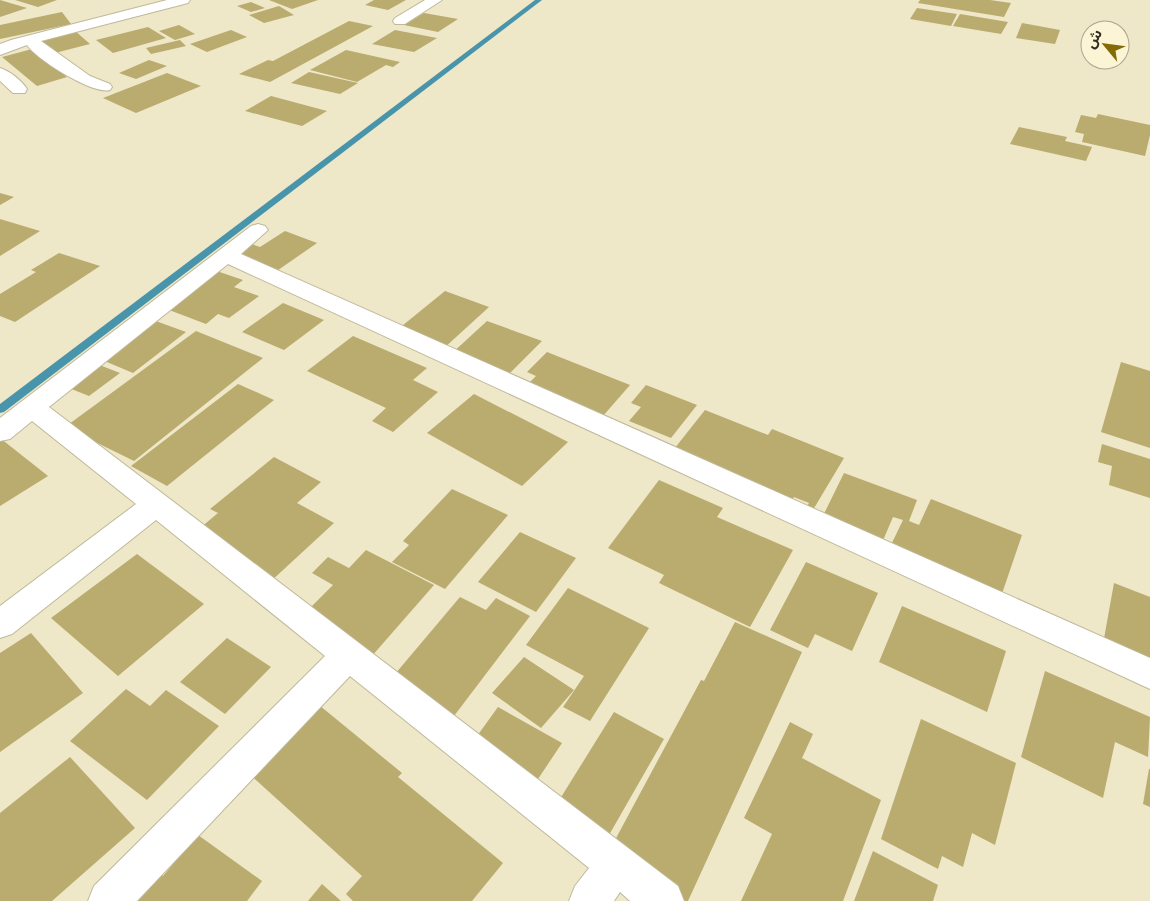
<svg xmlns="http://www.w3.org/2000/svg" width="1150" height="901" font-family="Overpass,'Noto Sans Arabic',sans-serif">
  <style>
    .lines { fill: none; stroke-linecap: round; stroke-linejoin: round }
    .stream { fill: #4894ab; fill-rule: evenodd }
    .building { fill: #baab6e }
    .minor-casing { stroke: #bfb89a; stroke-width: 2 }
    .minor { fill: #fff; fill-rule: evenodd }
  </style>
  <rect width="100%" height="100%" fill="#eee7c8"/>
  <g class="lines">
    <path class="stream" d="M535 0H542L4 412 0 413V404Z"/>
  </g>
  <path class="building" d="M0 0 27 8 0 17Z
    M15 0H57L38 7Z
    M269 0H318L292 9Z
    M374 0H406L388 10 365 5Z
    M920 0H990L1011 3 1004 17 918 3Z
    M251 2 265 8 251 12 237 6Z
    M279 6 294 15 264 23 249 15Z
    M917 8 957 14 951 26 910 19Z
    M62 12 71 24 0 39V25Z
    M424 13 458 19 438 32 404 25Z
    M960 14 1008 22 1001 34 953 26Z
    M349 21 373 26 270 82 239 74 268 60 273 61Z
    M1022 23 1060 30 1055 44 1016 38Z
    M179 25 195 34 175 40 159 31Z
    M148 27 166 38 113 53 96 40Z
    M74 30 90 44 43 56 27 41Z
    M231 30 247 37 207 52 190 44Z
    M395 30 437 38 414 52 372 44Z
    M180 40 186 46 151 54 146 48Z
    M32 49 67 77 37 86 2 57Z
    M346 50 400 62 393 67 386 65 357 82 310 70Z
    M149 60 167 66 136 79 119 73Z
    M309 72 358 83 340 94 291 83Z
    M167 73 201 86 136 113 103 98Z
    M271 96 327 111 302 126 245 111Z
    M1098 114 1150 125V135L1145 156 1082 142 1084 134 1075 132 1081 115 1096 118Z
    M1019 127 1067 137 1065 141 1092 147 1086 161 1010 144Z
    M0 193 14 197 0 205Z
    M0 219 40 231 0 256Z
    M285 231 317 243 271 275 220 255 243 241 260 247Z
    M59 253 100 266 15 322 0 316V294L36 272 31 270Z
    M208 268 243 280 234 287 259 296 229 318 218 314 206 324 156 305Z
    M445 291 489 307 443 349 397 330Z
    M283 303 324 320 284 350 242 332Z
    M142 316 186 332 133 373 88 354Z
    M487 321 542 341 506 377 450 355Z
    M196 331 263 358 134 461 65 427Z
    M353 336 427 368 413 380 438 392 393 432 372 421 386 408 307 371Z
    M547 352 630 385 596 424 520 392 536 376 527 372Z
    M84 359 120 373 89 396 69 388Z
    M1121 362 1150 371V448L1101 432Z
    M238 384 274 400 167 486 131 466Z
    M646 385 697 405 671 438 629 421 641 407 631 403Z
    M474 394 568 442 522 486 427 433Z
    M705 410 768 435 772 429 844 458 804 525 798 522 809 503 794 497 783 515 667 458Z
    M0 438 48 476 0 506Z
    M1102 444 1150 459V498L1109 485 1112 466 1098 462Z
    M274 457 321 482 297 503 334 523 270 582 193 534 218 513 210 509Z
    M844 473 917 500 909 521 919 525 931 499 1022 535 995 614 889 549 903 520 893 517 878 552 817 528Z
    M659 480 723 508 717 517 793 550 750 627 659 583 664 575 608 548Z
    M452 489 508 515 445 589 392 562 409 545 403 541Z
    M520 532 576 558 536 612 478 582Z
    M366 550 434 585 371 657 302 616 333 585 312 573 328 557 349 568Z
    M137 554 204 604 118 676 51 618Z
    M806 562 878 593 852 651 815 634 808 648 770 630Z
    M1114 583 1150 597V663L1103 644Z
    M568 588 649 628 590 721 563 707 584 676 526 645Z
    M460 597 486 610 496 598 530 616 454 716 390 680Z
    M902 606 1006 651 987 712 879 662Z
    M735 622 802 652 688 901H658L600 868 701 680 704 681Z
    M31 633 83 693 0 752V653Z
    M227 638 271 667 225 714 180 682Z
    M524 657 574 690 541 728 492 693Z
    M1045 671 1150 717 1148 757 1115 742 1103 798 1021 757Z
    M126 689 150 706 166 690 219 726 147 800 70 741Z
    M308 696 402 773 398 777 503 863 472 901H353L346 894 362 876 236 762Z
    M498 707 562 743 532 788 467 750Z
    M614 712 664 739 597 856 545 823Z
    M921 719 1016 763 995 845 972 833 963 867 942 856 938 869 881 839Z
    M790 722 813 734 802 758 881 800 843 901H741L772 834 744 818Z
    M70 757 135 828 52 901H0V813Z
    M1149 769H1150V807L1143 804Z
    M198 835 262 881 247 901H100L139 858 163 876Z
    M873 851 938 885 933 901H854Z
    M322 884 341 901H308Z"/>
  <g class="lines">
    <defs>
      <path id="minor" d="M167 0H190L188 3 41 41 90 76 110 84 112 87 110 90C93 95 36 59 27 45L0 55V44L11 40Z
        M425 0H442L405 24H395L393 21 395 18Z
        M0 68C10 71 22 81 27 89L25 93H13L0 81Z
        M258 224 265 226 268 230 241 254 1150 658V689L228 264 49 407 678 886 684 901H630L620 892 614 901H569L575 886 589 868 350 676 137 901H88L94 886 325 656 156 520 12 634 0 638V606L136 504 32 421 10 439 0 441V418L251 226Z"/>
    </defs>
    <use href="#minor" class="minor-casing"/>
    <use href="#minor" class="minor"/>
  </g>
  <g transform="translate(1105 45) rotate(299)"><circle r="24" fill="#fbf4d5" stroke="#aaa58d"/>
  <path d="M0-4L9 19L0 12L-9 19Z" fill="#856b06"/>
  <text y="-8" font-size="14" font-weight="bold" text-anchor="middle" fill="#312e22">ش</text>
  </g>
</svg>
